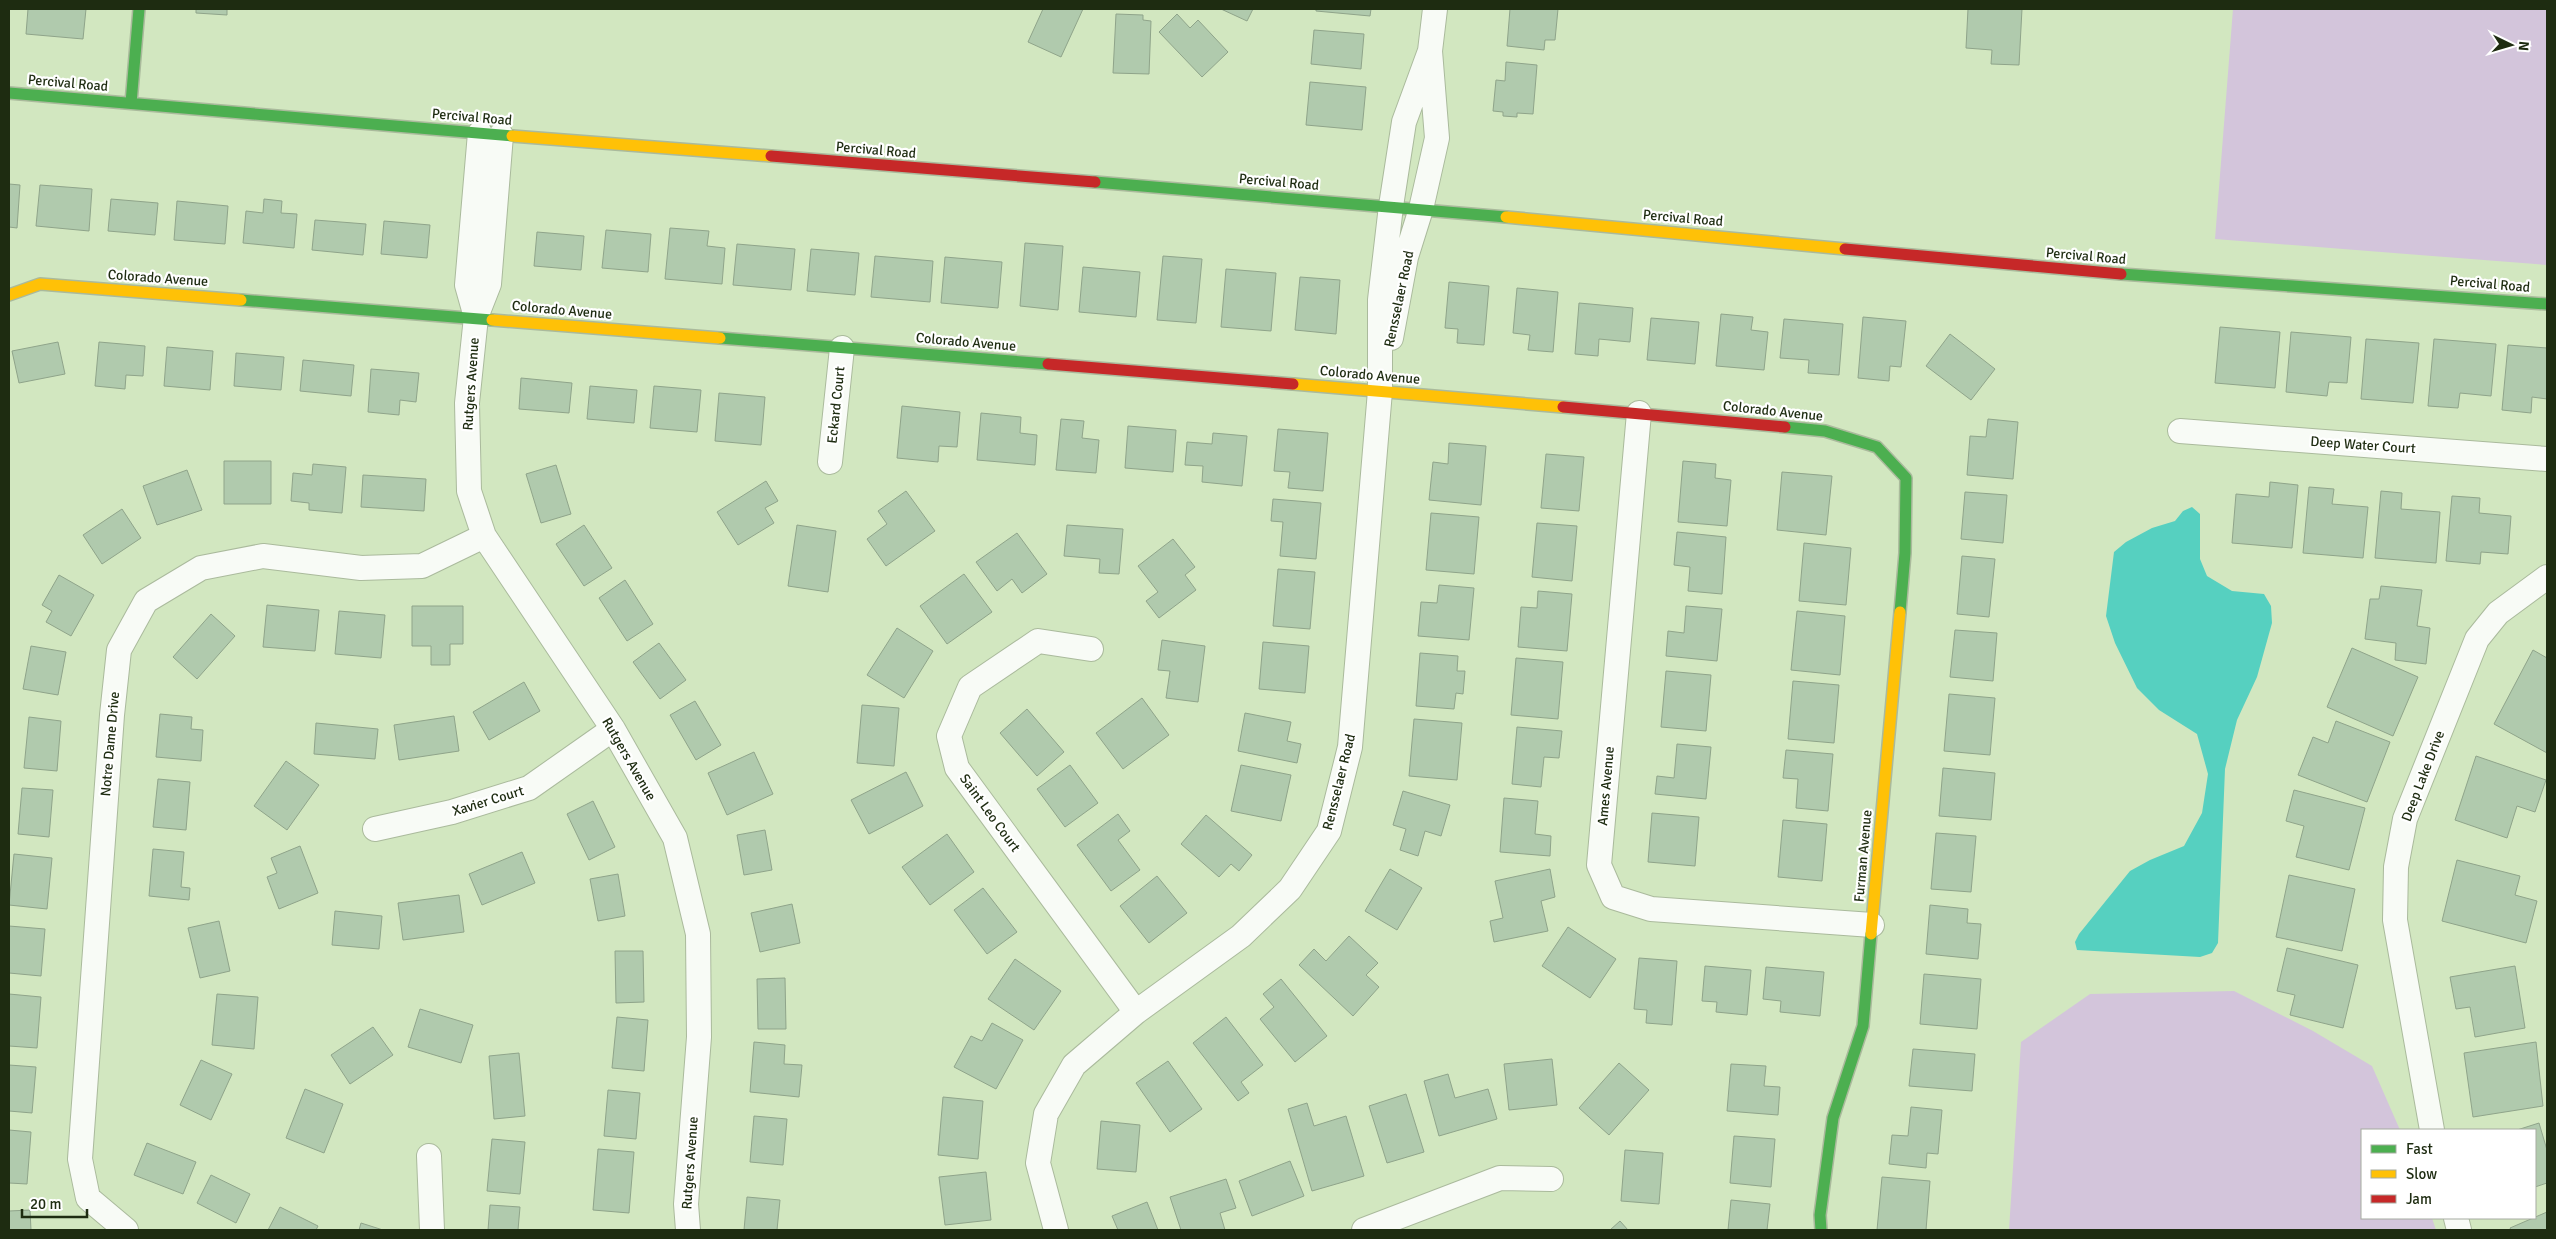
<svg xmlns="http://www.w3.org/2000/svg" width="2556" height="1239" font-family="Signika,sans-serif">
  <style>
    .green { fill: #d3c5db }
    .water { fill: #56d0c0 }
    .building { fill: #b0caad; stroke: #8fa48a }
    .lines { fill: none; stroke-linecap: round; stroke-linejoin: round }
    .street-casing { stroke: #aaba9c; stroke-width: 26 }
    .fast-casing { stroke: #aaba9c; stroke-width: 14 }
    .slow-casing { stroke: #aaba9c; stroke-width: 14 }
    .jam-casing { stroke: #aaba9c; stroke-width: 14 }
    .street { stroke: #f8fbf6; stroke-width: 24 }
    .fast { stroke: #4caf50; stroke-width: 11 }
    .slow { stroke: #ffc107; stroke-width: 11 }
    .jam { stroke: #c62828; stroke-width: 11 }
    .labels { text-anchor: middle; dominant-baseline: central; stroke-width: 4.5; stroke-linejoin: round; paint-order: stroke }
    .street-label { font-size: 14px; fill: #1e2c11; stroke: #fff }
  </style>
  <rect width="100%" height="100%" fill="#d2e7c0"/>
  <path class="green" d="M2233 9H2547V265L2215 239Z
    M2234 991 2313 1031 2372 1066 2400 1130H2362V1218H2432L2436 1230H2009L2021 1042 2090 994Z"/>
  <path class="water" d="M2192 507 2200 514V559L2207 576 2232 591 2264 594 2271 606 2272 623 2257 677 2237 720 2225 769 2218 943 2212 953 2200 957 2077 950 2075 942 2079 934 2130 871 2150 860 2184 846 2202 813 2208 774 2197 734 2159 710 2137 688 2115 643 2106 616 2114 552 2126 542 2152 528 2175 521 2183 511Z"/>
  <path class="building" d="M28 9H86L83 39 26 34Z
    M196 9H227V15L196 13Z
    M1043 9H1083L1061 57 1028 42Z
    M1221 9H1253L1247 21Z
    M1316 9H1371L1370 16 1316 11Z
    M1510 9H1558L1555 40H1545L1544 50 1507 46Z
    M1968 9H2022L2019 65 1991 64 1992 50 1966 48Z
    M1116 14 1143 15V20L1151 21 1149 74 1113 73Z
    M1177 14 1190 28 1198 20 1228 52 1202 77 1159 32Z
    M1314 30 1364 34 1361 69 1311 64Z
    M1506 62 1537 65 1533 114 1517 113V117L1503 116V112L1493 111 1496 80 1505 81Z
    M1310 82 1366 87 1362 130 1306 125Z
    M9 184 20 185 17 228 9 227Z
    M40 185 92 189 89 231 36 226Z
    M111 199 158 203 155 235 108 231Z
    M264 199 282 201 281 213 297 214 294 248 243 243 246 211 263 213Z
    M177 201 228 206 225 244 174 240Z
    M315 220 366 224 363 255 312 250Z
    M384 221 430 225 427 258 381 254Z
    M670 228 709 231 707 246 725 248 722 284 665 279Z
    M606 230 651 234 648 272 602 268Z
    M537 232 584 236 581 270 534 266Z
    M1025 243 1063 246 1058 310 1020 306Z
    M737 244 795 249 791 290 733 285Z
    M811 249 859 253 855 295 807 291Z
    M875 256 933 261 930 302 871 297Z
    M1163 256 1202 259 1196 323 1157 320Z
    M945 257 1002 262 998 308 941 303Z
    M1083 267 1140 272 1136 317 1079 312Z
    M1226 269 1276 273 1271 331 1221 327Z
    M1300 277 1340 280 1336 334 1295 330Z
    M1449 282 1489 286 1484 345 1457 343 1458 329 1445 328Z
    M1517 288 1558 292 1553 352 1528 350 1530 335 1513 333Z
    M1579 303 1633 308 1630 342 1599 339 1598 356 1575 354Z
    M1721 314 1753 317 1751 330 1768 332 1764 370 1716 366Z
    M1863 317 1906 321 1901 367 1890 366 1889 381 1858 378Z
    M1651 318 1699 322 1695 364 1647 360Z
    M1784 319 1843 324 1839 375 1808 373 1809 360 1780 358Z
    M2220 327 2280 332 2275 388 2215 383Z
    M2291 332 2351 337 2347 383 2329 382 2327 396 2286 392Z
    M1950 334 1995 369 1971 400 1926 366Z
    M2366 339 2419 343 2413 403 2361 399Z
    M2434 339 2496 344 2491 396 2460 393 2458 408 2428 406Z
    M58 342 65 374 19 383 12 351Z
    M99 342 145 346 143 376 126 375 125 389 95 386Z
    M2508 345 2547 348V399L2532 397 2531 413 2502 410Z
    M167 347 213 351 210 390 164 386Z
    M236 353 284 357 281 390 234 386Z
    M303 360 354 365 351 396 300 391Z
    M371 369 419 373 416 402 400 400 399 415 368 412Z
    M521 378 572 383 569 413 519 409Z
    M590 386 637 390 634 423 587 419Z
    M654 386 701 390 697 432 650 428Z
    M719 393 765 397 761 445 715 441Z
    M902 406 960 412 957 447 939 446 938 462 897 458Z
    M981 413 1021 417 1020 433 1037 435 1035 465 977 460Z
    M1061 419 1084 421 1082 438 1099 440 1096 473 1056 470Z
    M1988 419 2018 422 2013 479 1967 475 1970 436 1986 437Z
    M1128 426 1176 430 1173 472 1125 468Z
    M1278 429 1328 433 1323 491 1288 488 1290 472 1274 471Z
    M1213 433 1247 436 1242 486 1202 482 1203 466 1185 465 1187 442 1212 444Z
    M1449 443 1486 446 1481 505 1429 500 1433 462 1448 464Z
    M1546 454 1584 457 1579 511 1541 508Z
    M224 461H271V504H224Z
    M1683 461 1716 464 1715 478 1731 480 1727 526 1678 522Z
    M313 464 346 467 342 513 309 510V503L291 501 293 473 312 475Z
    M556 465 571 514 541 523 526 474Z
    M187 470 202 510 157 525 143 486Z
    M1782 472 1832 476 1826 535 1777 530Z
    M363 475 426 479 424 511 361 507Z
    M766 481 778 501 765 508 774 523 738 545 717 512Z
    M2270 482 2298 485 2292 548 2232 543 2236 494 2269 497Z
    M2309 487 2334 489 2332 504 2368 507 2363 558 2303 553Z
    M906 491 935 531 886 566 867 539 887 524 878 511Z
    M2381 491 2402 493 2401 509 2440 512 2436 563 2375 558Z
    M1965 492 2007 495 2003 543 1961 539Z
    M2452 496 2480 498 2479 513 2511 516 2508 554 2481 552 2480 564 2446 561Z
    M1273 499 1321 503 1316 559 1280 556 1283 522 1271 521Z
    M122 509 141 538 102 564 83 535Z
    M1431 513 1479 517 1474 574 1426 570Z
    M1537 523 1577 526 1572 581 1532 577Z
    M584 525 612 568 584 586 556 544Z
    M797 525 836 531 828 592 788 586Z
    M1067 525 1123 529 1119 574 1099 573 1100 559 1064 556Z
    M1677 532 1726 537 1722 594 1688 591 1690 567 1674 565Z
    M1017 533 1047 574 1022 593 1012 579 997 591 976 562Z
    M1173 539 1195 567 1185 575 1196 590 1159 618 1146 601 1158 592 1138 566Z
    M1804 543 1851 548 1846 605 1799 601Z
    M1962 556 1995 559 1989 617 1957 614Z
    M1278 569 1315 572 1310 629 1273 626Z
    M964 574 992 612 947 644 920 606Z
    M59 575 94 595 71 636 46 622 52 611 42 605Z
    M625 580 653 624 627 641 599 598Z
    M1439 585 1474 588 1469 640 1418 636 1421 602 1437 603Z
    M2381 586 2422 590 2417 626 2430 628 2426 664 2395 660 2396 643 2365 639 2370 599H2379Z
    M1538 591 1572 594 1567 651 1518 647 1521 607 1537 608Z
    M267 605 319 610 315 651 263 647Z
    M412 606H463V644H450V665H431V646H412Z
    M1686 606 1722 609 1717 661 1666 656 1668 631 1684 633Z
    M339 611 385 615 381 658 335 654Z
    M1797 611 1845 616 1840 675 1791 670Z
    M211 614 235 636 197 679 173 657Z
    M897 628 933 651 904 698 867 675Z
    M1955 630 1997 633 1993 681 1950 677Z
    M1162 640 1205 646 1198 702 1166 698 1170 671 1158 670Z
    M1263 642 1309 646 1305 693 1259 689Z
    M659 643 686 680 660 699 633 662Z
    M31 646 66 652 58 695 23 689Z
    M2352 648 2418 677 2393 736 2327 707Z
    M2533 650 2547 658V753L2494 724Z
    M1420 653 1458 656 1457 671H1465L1463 694 1456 693 1454 709 1416 706Z
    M1516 658 1563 662 1558 719 1511 715Z
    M1666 671 1711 675 1706 731 1661 727Z
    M1793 681 1839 685 1834 743 1788 739Z
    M524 682 540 711 489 740 473 712Z
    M1949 694 1995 698 1990 755 1944 751Z
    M1142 698 1169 735 1123 769 1096 733Z
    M695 701 721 745 696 760 670 715Z
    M862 705 899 708 894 766 857 763Z
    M1027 709 1064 752 1037 776 1000 733Z
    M1245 713 1291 722 1287 741 1301 744 1297 763 1238 751Z
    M160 714 192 717 191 729 203 730 201 761 156 757Z
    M454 716 459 751 399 760 394 725Z
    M29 717 61 721 57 771 24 768Z
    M1414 719 1462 723 1457 780 1409 776Z
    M2336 721 2390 742 2367 802 2298 775 2313 737 2328 743Z
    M316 723 378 729 375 759 314 754Z
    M1517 727 1562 731 1559 758 1544 757 1541 787 1512 784Z
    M1677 744 1711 747 1706 799 1655 794 1657 776 1674 778Z
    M1786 750 1833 754 1828 811 1796 808 1798 779 1783 778Z
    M754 752 773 794 727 815 708 773Z
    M2476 756 2546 780 2535 812 2517 806 2507 838 2455 820Z
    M286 761 319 785 287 830 254 806Z
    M1070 765 1098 803 1065 827 1037 789Z
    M1241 765 1291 775 1281 821 1231 811Z
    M1943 768 1995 773 1991 820 1939 816Z
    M906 772 923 806 869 834 851 800Z
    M158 779 190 782 186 830 153 827Z
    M22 788 53 790 49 837 18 834Z
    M2294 790 2365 808 2349 870 2296 857 2304 826 2286 821Z
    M1403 791 1450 805 1441 836 1425 831 1418 856 1400 850 1406 829 1393 825Z
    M1504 798 1538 801 1535 834 1551 836 1550 856 1500 852Z
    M593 801 615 847 589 860 567 814Z
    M1652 813 1699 817 1695 866 1648 862Z
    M1118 814 1130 831 1118 840 1140 870 1111 891 1077 845Z
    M1206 815 1252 855 1239 871 1231 864 1219 877 1181 844Z
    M1783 820 1827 824 1822 881 1778 877Z
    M765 830 772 870 744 875 737 835Z
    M1936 833 1976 836 1971 892 1931 889Z
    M947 834 974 872 930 905 902 867Z
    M300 846 318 893 279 909 267 877 277 873 271 858Z
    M153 849 184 852 181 887 190 888 189 900 149 896Z
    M522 852 535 883 482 905 469 874Z
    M14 854 52 858 47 909 9 905Z
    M2457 860 2520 876 2515 895 2537 901 2526 943 2442 921Z
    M1390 869 1422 888 1397 930 1365 911Z
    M1550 869 1555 897 1541 901 1548 931 1494 942 1490 921 1503 918 1495 881Z
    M618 874 625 916 598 921 590 879Z
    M2289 875 2355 889 2342 951 2276 937Z
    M1157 876 1187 913 1149 943 1120 906Z
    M983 888 1017 932 987 954 954 910Z
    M459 895 464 932 403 940 398 903Z
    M792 904 800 943 760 952 751 913Z
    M1930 905 1968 909 1967 923 1981 924 1978 959 1926 954Z
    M335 911 382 916 379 949 332 945Z
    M219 921 230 971 200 978 188 928Z
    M9 926 45 929 41 976 9 973Z
    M1568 927 1616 959 1590 998 1542 966Z
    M1349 936 1378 963 1366 975 1379 987 1353 1016 1299 965 1314 949 1326 961Z
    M2287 948 2358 965 2343 1028 2290 1015 2295 995 2277 991Z
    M615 951H643L644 1002 616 1003Z
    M1639 958 1677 961 1672 1025 1646 1023 1647 1010 1634 1009Z
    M1015 959 1061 991 1034 1030 988 999Z
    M1705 966 1751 970 1747 1015 1716 1012 1717 1002 1702 1001Z
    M2515 966 2525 1028 2475 1037 2470 1007 2456 1009 2450 977Z
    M1766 967 1824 972 1820 1016 1780 1012 1781 1001 1763 999Z
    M1924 974 1981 979 1977 1029 1920 1024Z
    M785 978 786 1029H758L757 979Z
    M1281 979 1327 1036 1295 1062 1260 1019 1274 1007 1263 994Z
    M9 994 41 997 37 1048 9 1046Z
    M217 994 258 997 254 1049 212 1045Z
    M420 1009 473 1025 461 1063 408 1047Z
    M617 1017 648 1020 644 1071 612 1068Z
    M1226 1017 1263 1065 1241 1082 1249 1093 1238 1101 1193 1043Z
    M992 1023 1023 1040 996 1089 954 1067 971 1036 982 1041Z
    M373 1027 393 1055 350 1084 331 1055Z
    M754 1042 785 1045 784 1064 802 1065 799 1097 750 1092Z
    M2536 1042 2543 1106 2473 1117 2464 1053Z
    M1913 1049 1975 1054 1972 1091 1909 1086Z
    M519 1053 525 1116 494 1119 489 1056Z
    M1552 1059 1557 1105 1509 1110 1504 1064Z
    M201 1060 232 1074 211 1120 180 1105Z
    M1168 1061 1202 1109 1170 1132 1136 1083Z
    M1619 1063 1649 1090 1609 1135 1579 1108Z
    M1731 1064 1766 1066 1764 1086 1780 1087 1778 1115 1727 1111Z
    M9 1065 36 1067 32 1113 9 1111Z
    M1448 1074 1455 1098 1488 1089 1497 1119 1439 1136 1424 1081Z
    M305 1089 343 1104 324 1153 286 1138Z
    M608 1090 640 1093 636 1139 604 1136Z
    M1406 1094 1424 1152 1387 1163 1369 1106Z
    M943 1097 983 1101 978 1159 938 1155Z
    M1307 1103 1314 1126 1346 1116 1364 1176 1312 1191 1288 1109Z
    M1911 1107 1942 1110 1938 1154 1927 1153 1926 1168 1889 1164 1892 1135 1908 1136Z
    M754 1116 787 1119 783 1165 750 1162Z
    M1101 1121 1140 1125 1136 1172 1097 1169Z
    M2539 1123 2547 1150V1183L2535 1187V1130H2517Z
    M9 1130 31 1132 27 1184 9 1183Z
    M1734 1136 1775 1139 1771 1187 1730 1183Z
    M492 1139 525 1142 520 1194 487 1191Z
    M147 1143 196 1162 183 1194 134 1175Z
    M598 1149 634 1152 629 1213 593 1210Z
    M1625 1150 1663 1153 1659 1204 1621 1201Z
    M1290 1161 1304 1196 1252 1216 1239 1181Z
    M986 1172 991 1220 945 1225 939 1177Z
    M211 1175 250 1194 236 1223 197 1203Z
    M1882 1177 1930 1181 1926 1230H1877Z
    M1226 1179 1236 1208 1220 1213 1225 1230H1181L1170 1197Z
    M747 1197 780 1200 777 1230H744Z
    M1731 1200 1770 1204 1767 1230H1728Z
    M1147 1202 1158 1230H1118L1112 1216Z
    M490 1205 520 1207 518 1230H488Z
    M280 1207 318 1226 316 1230H268Z
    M30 1210 31 1230H9V1211Z
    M2547 1212V1230H2511L2510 1228Z
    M1620 1221 1628 1230H1610Z
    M361 1223 383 1230H359Z"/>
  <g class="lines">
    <defs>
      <path id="street" d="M501 135 489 284 476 317 467 403 469 491 484 536 613 729 675 838 698 934 699 1037 686 1204 688 1230
        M476 317 467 285 480 133
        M1391 338 1406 257 1421 209 1437 138 1430 51 1435 9
        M1639 413 1599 865 1613 897 1651 909 1872 925
        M2180 431 2547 459
        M830 462 842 348
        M1091 649 1038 641 970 687 949 736 957 768 1136 1012
        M375 829 452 812 529 788 613 729
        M2432 1130 2395 920 2396 867 2405 819 2477 639 2498 613 2547 577
        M429 1156 432 1230
        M2456 1218 2459 1230
        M126 1230 88 1198 80 1159 112 715 119 650 146 601 201 568 263 556 361 568 422 566 484 536
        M1056 1230 1038 1163 1046 1114 1074 1065 1136 1012 1241 936 1290 889 1329 831 1350 747 1380 391V300L1391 206 1404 122 1430 51
        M1364 1230 1500 1178 1551 1179"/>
      <path id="fast" d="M9 93 512 136
        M131 103 139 9
        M1095 182 1506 217
        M2121 274 2547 304
        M241 300 492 320
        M720 338 1048 364
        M1785 427 1825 431 1877 447 1906 478 1905 553 1900 612
        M1821 1230 1820 1215 1833 1118 1863 1026 1871 934"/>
      <path id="slow" d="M512 136 771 156
        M1506 217 1845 249
        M9 295 40 284 241 300
        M492 320 720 338
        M1293 384 1563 407
        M1871 934 1900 612"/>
      <path id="jam" d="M771 156 1095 182
        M1845 249 2121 274
        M1048 364 1293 384
        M1563 407 1785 427"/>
    </defs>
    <use href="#street" class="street-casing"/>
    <use href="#fast" class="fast-casing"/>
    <use href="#slow" class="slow-casing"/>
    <use href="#jam" class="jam-casing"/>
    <use href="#street" class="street"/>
    <use href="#fast" class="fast"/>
    <use href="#slow" class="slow"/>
    <use href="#jam" class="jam"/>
  </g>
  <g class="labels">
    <g class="street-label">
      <text transform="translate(68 83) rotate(5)">Percival Road</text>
      <text transform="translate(472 117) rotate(5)">Percival Road</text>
      <text transform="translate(876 150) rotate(5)">Percival Road</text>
      <text transform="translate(1279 182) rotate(5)">Percival Road</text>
      <text transform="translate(1683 218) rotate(5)">Percival Road</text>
      <text transform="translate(2086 256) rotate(5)">Percival Road</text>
      <text transform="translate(158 278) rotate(4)">Colorado Avenue</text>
      <text transform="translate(2490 284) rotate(5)">Percival Road</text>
      <text transform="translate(1399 299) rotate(-78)">Rensselaer Road</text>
      <text transform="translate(562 310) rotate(5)">Colorado Avenue</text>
      <text transform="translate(966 342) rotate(5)">Colorado Avenue</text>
      <text transform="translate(1370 375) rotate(5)">Colorado Avenue</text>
      <text transform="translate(471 384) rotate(-86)">Rutgers Avenue</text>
      <text transform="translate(836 405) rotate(-84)">Eckard Court</text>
      <text transform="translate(1773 411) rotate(6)">Colorado Avenue</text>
      <text transform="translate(2363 445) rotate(4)">Deep Water Court</text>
      <text transform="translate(110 744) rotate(-85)">Notre Dame Drive</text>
      <text transform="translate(629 759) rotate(60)">Rutgers Avenue</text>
      <text transform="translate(2423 776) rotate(-69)">Deep Lake Drive</text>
      <text transform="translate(1339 782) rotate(-76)">Rensselaer Road</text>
      <text transform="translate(1606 786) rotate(-85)">Ames Avenue</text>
      <text transform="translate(488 801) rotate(-17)">Xavier Court</text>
      <text transform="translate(990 813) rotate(54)">Saint Leo Court</text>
      <text transform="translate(1863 856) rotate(-85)">Furman Avenue</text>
      <text transform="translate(690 1163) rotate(-86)">Rutgers Avenue</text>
    </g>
  </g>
  <rect width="2556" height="1239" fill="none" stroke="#1e2c11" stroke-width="20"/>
  <rect x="2361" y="1129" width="175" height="90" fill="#ffffff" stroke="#a5aba0"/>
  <rect x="2371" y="1145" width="25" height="8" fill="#4caf50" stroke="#a5aba0"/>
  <text x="2406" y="1154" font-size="15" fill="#1e2c11">Fast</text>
  <rect x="2371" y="1170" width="25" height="8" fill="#ffc107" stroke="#a5aba0"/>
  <text x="2406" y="1179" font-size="15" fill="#1e2c11">Slow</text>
  <rect x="2371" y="1195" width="25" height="8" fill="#c62828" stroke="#a5aba0"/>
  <text x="2406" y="1204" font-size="15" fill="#1e2c11">Jam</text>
  <g transform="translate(2511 45) rotate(95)" stroke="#ffffff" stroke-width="4" paint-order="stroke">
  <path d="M0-4L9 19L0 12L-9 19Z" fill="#1e2c11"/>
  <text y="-8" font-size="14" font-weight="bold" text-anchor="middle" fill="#1e2c11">N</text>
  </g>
  <path d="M22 1209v8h65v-8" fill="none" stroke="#1e2c11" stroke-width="2.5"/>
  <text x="30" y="1209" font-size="15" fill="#1e2c11" stroke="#ffffff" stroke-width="4" paint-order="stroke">20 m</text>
</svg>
